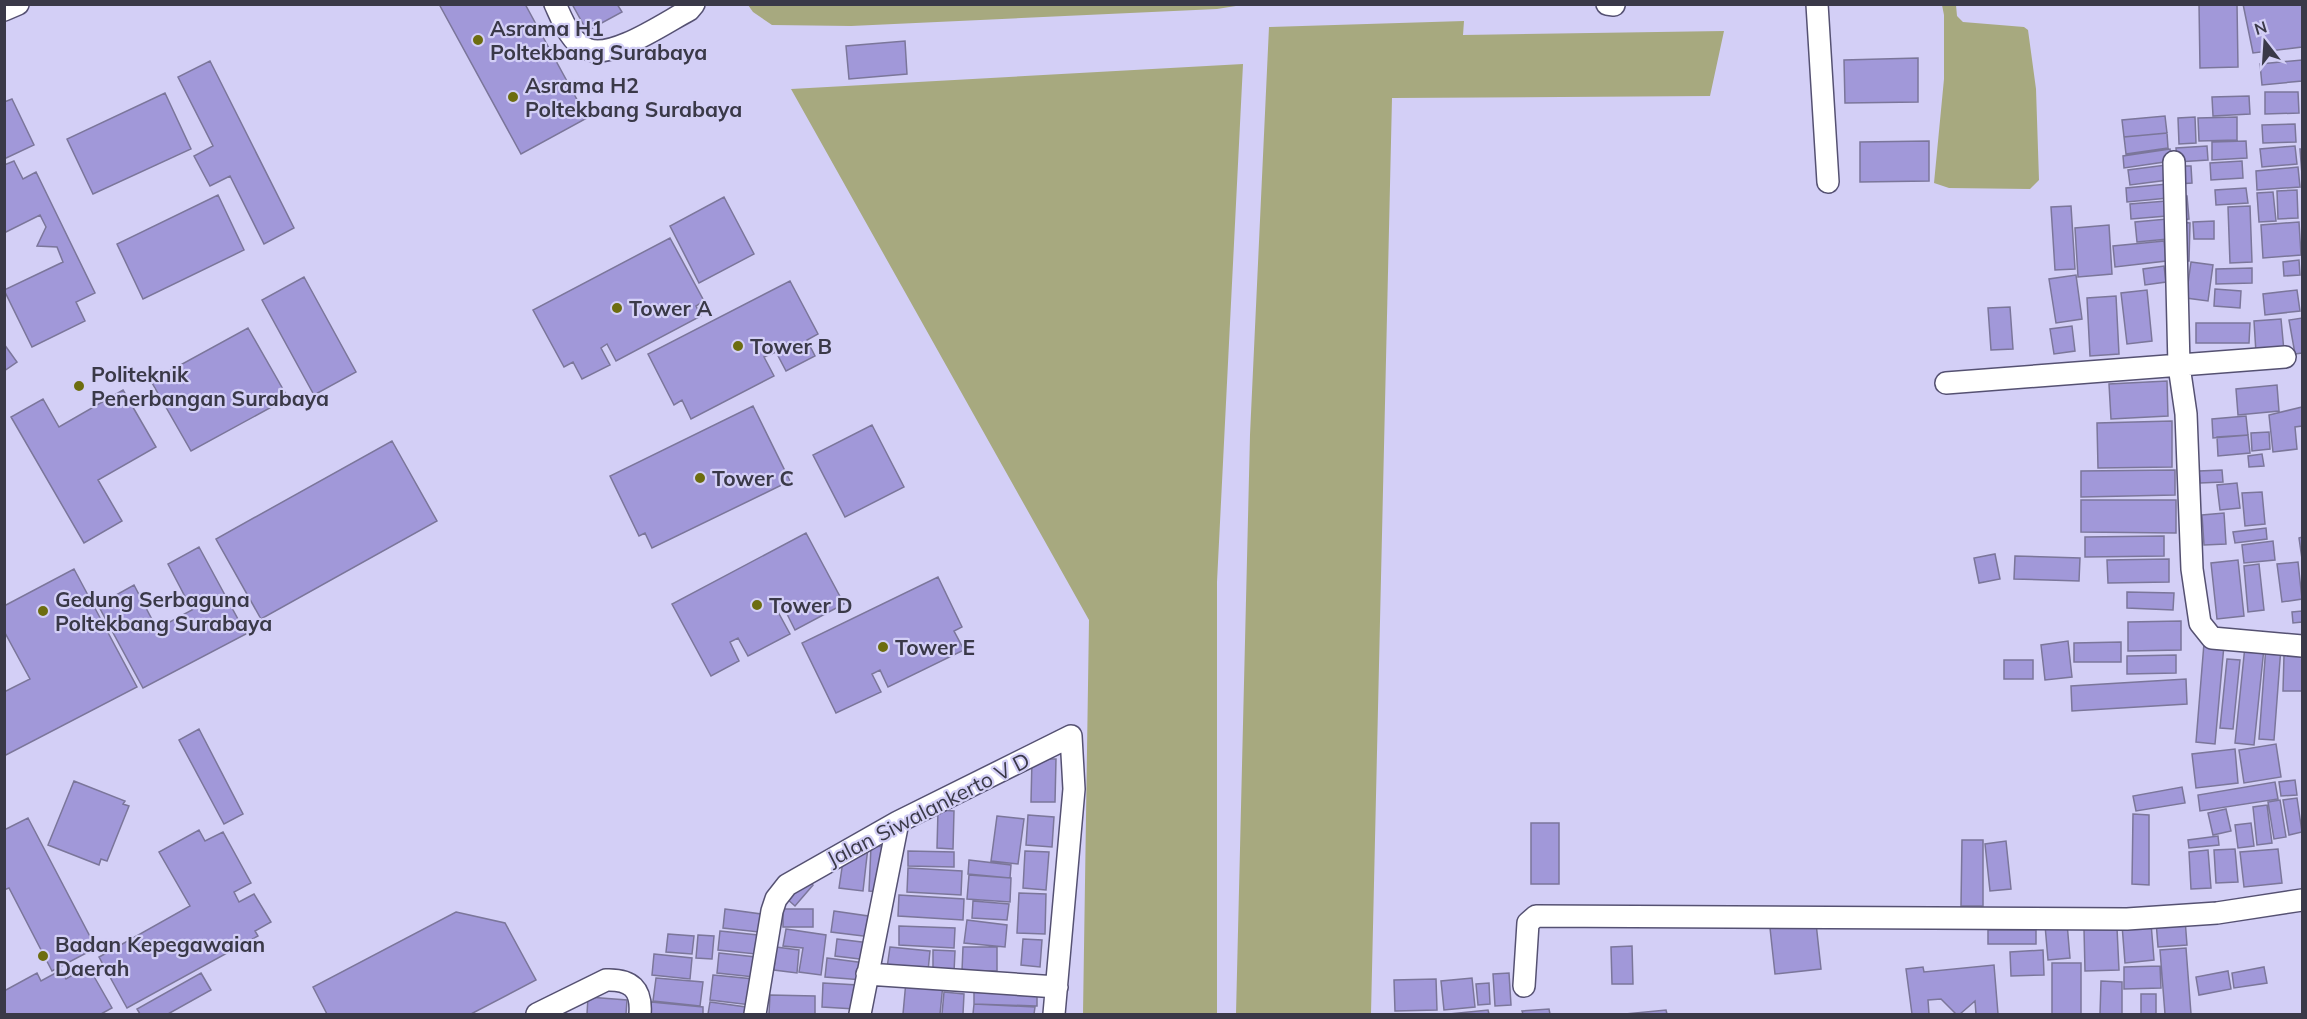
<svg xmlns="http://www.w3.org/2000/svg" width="2307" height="1019" font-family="Mulish,sans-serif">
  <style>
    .green { fill: #a7a97f }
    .building { fill: #a198d9; stroke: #7b769a; stroke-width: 1.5 }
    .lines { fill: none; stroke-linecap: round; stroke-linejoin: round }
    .minor-casing { stroke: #555172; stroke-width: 24 }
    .minor { stroke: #fff; stroke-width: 21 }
    .poi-dot { fill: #6d6d0f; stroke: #d3cff6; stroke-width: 2 }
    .labels { text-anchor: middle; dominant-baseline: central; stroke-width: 4.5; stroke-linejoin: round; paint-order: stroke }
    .poi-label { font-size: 21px; font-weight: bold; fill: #3a3948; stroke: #d3cff6; text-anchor: start }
    .street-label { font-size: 21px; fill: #3a3948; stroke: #d3cff6 }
  </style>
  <rect width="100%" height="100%" fill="#d3cff6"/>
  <path class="green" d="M748 5H1242L1217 9 851 26 772 25 753 12Z
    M1942 5H1956L1957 16 1963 22 2024 27 2028 30 2036 89 2039 180 2030 189 1949 188 1934 183 1944 79V15Z
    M1464 21 1463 35 1724 31 1710 96 1392 98 1371 1014H1236L1250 435 1269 27Z
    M1243 64 1217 582V1014H1083L1089 620 791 89Z"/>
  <path class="building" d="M439 4H525L587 118 521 154Z
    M572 4H617L622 12 587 31Z
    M2199 4H2237L2238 67 2200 68Z
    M2243 4H2302V47L2253 53Z
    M905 41 907 74 849 79 846 46Z
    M1918 58V102L1845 103 1844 60Z
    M2302 60V81L2262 85 2260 64Z
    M210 61 294 228 264 244 230 176 210 186 194 156 213 146 178 77Z
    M2265 92H2298L2299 113 2265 114Z
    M165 93 191 149 93 194 67 139Z
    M2249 96 2250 114 2213 116 2212 97Z
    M12 99 34 145 4 159V102Z
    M2165 116 2167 133 2124 137 2122 120Z
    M2195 117 2196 143 2179 144 2178 118Z
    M2237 117V140L2199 141 2198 118Z
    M2295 124 2296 142 2263 143 2262 125Z
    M2167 133 2168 148 2126 154 2124 137Z
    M1929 141V181L1860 182V142Z
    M2246 141 2247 158 2212 160V142Z
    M2207 146 2208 160 2177 162 2176 148Z
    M2295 146 2297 164 2262 167 2260 149Z
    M2170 149 2171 161 2124 168 2123 156Z
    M2300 149H2302V175Z
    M14 161 23 179 36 172 95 293 76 302 85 321 32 347 4 290 63 262 57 247 37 246 46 227 40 215 4 233V165Z
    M2242 161 2243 178 2211 180 2210 163Z
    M2166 165 2168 180 2130 185 2128 170Z
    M2178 166H2191L2192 183 2178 184Z
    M2298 167 2300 187 2257 190 2256 171Z
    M2167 184 2168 198 2127 202 2126 188Z
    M2246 188 2248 203 2216 205 2215 190Z
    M2297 190 2298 218 2278 219 2277 191Z
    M2273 192 2276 221 2259 222 2257 193Z
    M218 195 244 250 143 299 117 244Z
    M2177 196H2187L2189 219 2178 220Z
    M724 197 754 254 699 283 670 226Z
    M2166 201 2167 216 2131 219 2130 204Z
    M2071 206 2075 269 2055 270 2051 207Z
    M2250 206 2252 262 2230 263 2228 207Z
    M2167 219 2168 239 2137 242 2135 222Z
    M2214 221V239H2194L2193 222Z
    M2178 222 2190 223 2189 261H2177Z
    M2299 222 2301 255 2263 258 2261 225Z
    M2109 225 2112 274 2078 277 2075 228Z
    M670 238 704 301 696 306 701 316 616 361 607 344 601 348 610 365 582 379 573 362 564 367 533 310Z
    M2164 241 2166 261 2115 267 2113 246Z
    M2299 260 2300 275 2284 276 2283 262Z
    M2191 262 2213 265 2208 301 2186 298Z
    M2164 266 2166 282 2145 285 2143 269Z
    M2252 268V283L2216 284V269Z
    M2076 275 2082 319 2056 323 2049 279Z
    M304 277 356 372 314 395 262 300Z
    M790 281 818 334 807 340 815 356 786 371 776 352 764 357 774 376 691 419 682 400 674 405 648 354Z
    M2215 289 2241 291 2240 308 2214 306Z
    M2147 290 2152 341 2127 344 2121 293Z
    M2297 290 2300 311 2265 315 2263 294Z
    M2116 296 2119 354 2090 356 2087 298Z
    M2010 307 2013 349 1991 350 1988 308Z
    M2302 318V353L2295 354 2289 320Z
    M2281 319 2284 351 2256 353 2254 321Z
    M2196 323H2250L2249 343H2196Z
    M2072 326 2075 351 2054 354 2050 329Z
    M248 328 288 398 191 451 151 381Z
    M4 344 17 362 4 371Z
    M2167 381 2168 416 2111 419 2109 384Z
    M2277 385 2279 411 2238 415 2236 389Z
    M123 390 156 447 98 480 122 521 84 543 11 417 43 399 59 427Z
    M753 406 790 481 652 548 645 533 639 536 610 476Z
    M2302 407V426L2295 427 2297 449 2273 452 2269 415Z
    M2246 416 2248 435 2213 438 2212 419Z
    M2172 421V467L2098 468 2097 423Z
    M872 425 904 487 845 517 813 455Z
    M2269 432 2270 449 2252 451 2251 433Z
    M2248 435 2250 453 2218 456 2217 437Z
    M392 441 437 521 261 619 216 539Z
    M2262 454 2264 466 2249 467 2248 456Z
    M2175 470V495L2081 497V471Z
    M2222 470 2223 482 2200 483 2199 471Z
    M2237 483 2240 508 2220 510 2217 485Z
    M2262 492 2265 524 2245 526 2242 493Z
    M2081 500H2176V533L2081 532Z
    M2224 513 2226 544 2204 545 2202 515Z
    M2266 528 2267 539 2235 543 2233 532Z
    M806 533 844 604 795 630 783 606 777 610 790 634 748 656 738 638 730 642 739 661 711 676 672 604Z
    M2164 536V556L2085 557V537Z
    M2302 537V559L2299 538Z
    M2273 541 2275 560 2244 563 2242 545Z
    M199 547 246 634 143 688 98 605 134 585 157 629 192 610 168 564Z
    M1995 554 2000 579 1979 583 1974 558Z
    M2015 556 2080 558 2079 581 2014 579Z
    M2169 559V582L2108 583 2107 560Z
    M2238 560 2244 616 2217 619 2211 563Z
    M2298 562 2302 599 2282 602 2277 564Z
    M2259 564 2264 610 2248 612 2244 566Z
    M74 569 137 687 4 756V692L30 679 4 631V606Z
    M938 577 962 627 954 631 964 650 888 687 880 670 872 674 881 692 836 713 802 643Z
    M2127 592 2174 593 2173 610 2127 608Z
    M2302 611V622L2293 623 2292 612Z
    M2181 621V650L2128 651V622Z
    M2068 641 2072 677 2045 680 2041 645Z
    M2121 642V662H2074V643Z
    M2204 643 2224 645 2215 744 2196 742Z
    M2245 646 2264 648 2254 745 2235 743Z
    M2266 646 2281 647 2274 740 2259 739Z
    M2176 655V673L2127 674V656Z
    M2284 655H2302V691H2283Z
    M2227 659 2240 660 2233 729 2220 728Z
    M2004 660H2033V679H2004Z
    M2186 679 2187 704 2072 711 2071 686Z
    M199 729 243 814 224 824 179 740Z
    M2276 744 2281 777 2244 783 2239 750Z
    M2235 749 2238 783 2196 788 2192 754Z
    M1032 759H1056L1055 802H1031Z
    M2295 780 2297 795 2281 796 2279 782Z
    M74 781 125 801 123 804 129 806 107 861 101 859 99 865 48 845Z
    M2275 782 2278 799 2200 811 2198 795Z
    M2182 787 2185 803 2136 811 2133 796Z
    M2297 798 2302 832 2289 835 2283 800Z
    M2280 800 2286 837 2274 839 2268 802Z
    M2267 805 2272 843 2257 845 2253 807Z
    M2226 809 2231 831 2213 835 2208 813Z
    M938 810 954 811 953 849 937 848Z
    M2133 814 2149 815V885L2132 884Z
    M1028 815 1054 817 1052 847 1026 845Z
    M997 816 1024 819 1018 864 991 861Z
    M28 818 96 948 52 971 9 888 4 890V830Z
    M1531 823H1559V884H1531Z
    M2251 823 2254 846 2238 848 2235 825Z
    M199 830 205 841 223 832 251 883 234 892 239 902 254 894 271 922 255 931 258 936 127 1008 99 957 190 906 159 852Z
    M2218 836 2219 845 2189 848 2188 840Z
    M1962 840H1983V906H1961Z
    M2006 841 2011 889 1990 891 1985 844Z
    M871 846 889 847 880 892 869 891Z
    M868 847 863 891 839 888 843 861Z
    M2235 849 2238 882 2216 883 2214 850Z
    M2278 849 2282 883 2244 887 2240 852Z
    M2208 850 2211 888 2191 889 2189 852Z
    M908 851 954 852V867L908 866Z
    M1025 851 1049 852 1046 890 1023 888Z
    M969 860 1011 865 1010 878 968 874Z
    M908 868 962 871 961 895 907 892Z
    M969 875 1011 878 1010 902 967 899Z
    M803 877 813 885 795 906 786 898Z
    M1019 893 1046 894 1045 934 1017 933Z
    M899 895 964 899 963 920 898 916Z
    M973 901 1009 904 1007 920 972 918Z
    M725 909 761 914 759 932 723 928Z
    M783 909H813V927H783Z
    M834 911 875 917 871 937 831 932Z
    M456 912 505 923 536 980 471 1014H327L313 987Z
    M2185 919 2187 945 2158 947 2156 921Z
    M967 920 1007 925 1005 947 964 943Z
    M1816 923 1821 969 1775 974 1770 928Z
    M2067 923 2070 958 2048 960 2045 925Z
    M2151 923 2154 960 2125 963 2122 925Z
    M899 926 955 928 954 948 899 945Z
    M2117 928 2119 970 2085 971 2084 929Z
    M786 929 826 935 821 975 799 972 803 948 783 946Z
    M1988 930H2036V944H1988Z
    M720 931 758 935 756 954 718 950Z
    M668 934 694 936 692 954 666 952Z
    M698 935 714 936 712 959 696 958Z
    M837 939 870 943 868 960 835 956Z
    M1023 939 1042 940 1040 967 1021 965Z
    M1632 946 1633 984H1612L1611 947Z
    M776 947 799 950 797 973 774 970Z
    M890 947 930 951 928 971 887 968Z
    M963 947H997V971H962Z
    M2186 948 2191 1014H2165L2160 950Z
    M933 950 955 951 954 972 933 971Z
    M2043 950 2044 975 2011 976 2010 952Z
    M719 953 756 957 754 977 717 973Z
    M654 954 692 958 690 979 652 975Z
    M827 958 865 963 863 980 825 977Z
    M2052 963H2081V1014H2052Z
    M1994 965 1998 1014H1976L1975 1001 1960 1014H1956L1941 999 1928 1000 1929 1014H1912L1906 969 1923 967 1924 972Z
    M88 966 112 1008 101 1014H4V991L37 973 41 981 61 970 66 979Z
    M2160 966 2161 988 2124 989V967Z
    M2264 967 2267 983 2234 988 2232 973Z
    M2228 971 2231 989 2199 995 2196 977Z
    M201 973 211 990 168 1014H140L137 1009Z
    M1509 973 1511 1005 1495 1006 1493 974Z
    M713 975 754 979 751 1005 710 1000Z
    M656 978 703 982 700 1006 653 1001Z
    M1472 978 1475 1007 1444 1010 1441 981Z
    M1436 979 1437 1010 1395 1011 1394 980Z
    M906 981 943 984 940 1014H903Z
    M2101 981 2122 982V1014H2100Z
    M823 983 858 985 855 1009 822 1007Z
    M1489 983 1490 1004 1478 1005 1476 984Z
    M974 986 1037 988V1006L974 1004Z
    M944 992 964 994 963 1014H942Z
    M2141 994H2156V1014H2141Z
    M770 995 815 996V1014H769Z
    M588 997 627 1000 626 1014H587Z
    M651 1002 703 1007V1014H650Z
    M710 1002 746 1007 745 1014H708Z
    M974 1004 1035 1007 1034 1014H973Z
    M1549 1009 1550 1014H1523L1522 1011Z
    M1488 1010 1489 1014H1449Z
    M1666 1010 1667 1014H1625Z"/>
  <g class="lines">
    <defs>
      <path id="minor" d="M555 4C562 19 570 42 587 49 612 60 666 22 689 10L694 4
        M1607 4 1614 5
        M1817 4 1828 182
        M4 10 18 4
        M2174 162 2179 366 2186 414 2192 569 2200 623 2212 638 2302 646
        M1946 383 2285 357
        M867 974 1057 987
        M1524 986 1528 923 1536 916 2127 919 2217 913 2302 900
        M537 1014 606 980C631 979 642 989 640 1014
        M755 1014 772 911 776 899 787 885 898 822 1071 736 1074 789 1054 1014
        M860 1014 898 822"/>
    </defs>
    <use href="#minor" class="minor-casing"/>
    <use href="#minor" class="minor"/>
  </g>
  <g class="poi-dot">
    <circle cx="478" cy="40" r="6"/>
    <circle cx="513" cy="97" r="6"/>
    <circle cx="617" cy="308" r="6"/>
    <circle cx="738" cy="346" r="6"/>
    <circle cx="79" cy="386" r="6"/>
    <circle cx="700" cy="478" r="6"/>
    <circle cx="757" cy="605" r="6"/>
    <circle cx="43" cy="611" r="6"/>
    <circle cx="883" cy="647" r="6"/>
    <circle cx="43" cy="956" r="6"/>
  </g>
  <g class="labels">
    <g class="poi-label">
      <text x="490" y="28">Asrama H1<tspan x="490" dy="24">Poltekbang Surabaya</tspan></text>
      <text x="525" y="85">Asrama H2<tspan x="525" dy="24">Poltekbang Surabaya</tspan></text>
      <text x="629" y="308">Tower A</text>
      <text x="750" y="346">Tower B</text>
      <text x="91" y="374">Politeknik<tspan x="91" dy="24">Penerbangan Surabaya</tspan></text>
      <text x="712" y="478">Tower C</text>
      <text x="55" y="599">Gedung Serbaguna<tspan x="55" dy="24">Poltekbang Surabaya</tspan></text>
      <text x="769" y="605">Tower D</text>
      <text x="895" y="647">Tower E</text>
      <text x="55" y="944">Badan Kepegawaian<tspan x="55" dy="24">Daerah</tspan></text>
    </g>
    <g class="street-label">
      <text transform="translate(928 809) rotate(-27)">Jalan Siwalankerto V D</text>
    </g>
  </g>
  <rect width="2307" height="1019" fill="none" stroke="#3a3948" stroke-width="12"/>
  <g transform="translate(2265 42) rotate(343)" stroke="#d3cff6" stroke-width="4.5" paint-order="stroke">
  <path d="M0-4.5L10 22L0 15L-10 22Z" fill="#3a3948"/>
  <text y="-9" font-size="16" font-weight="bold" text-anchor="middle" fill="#3a3948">N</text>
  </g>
</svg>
